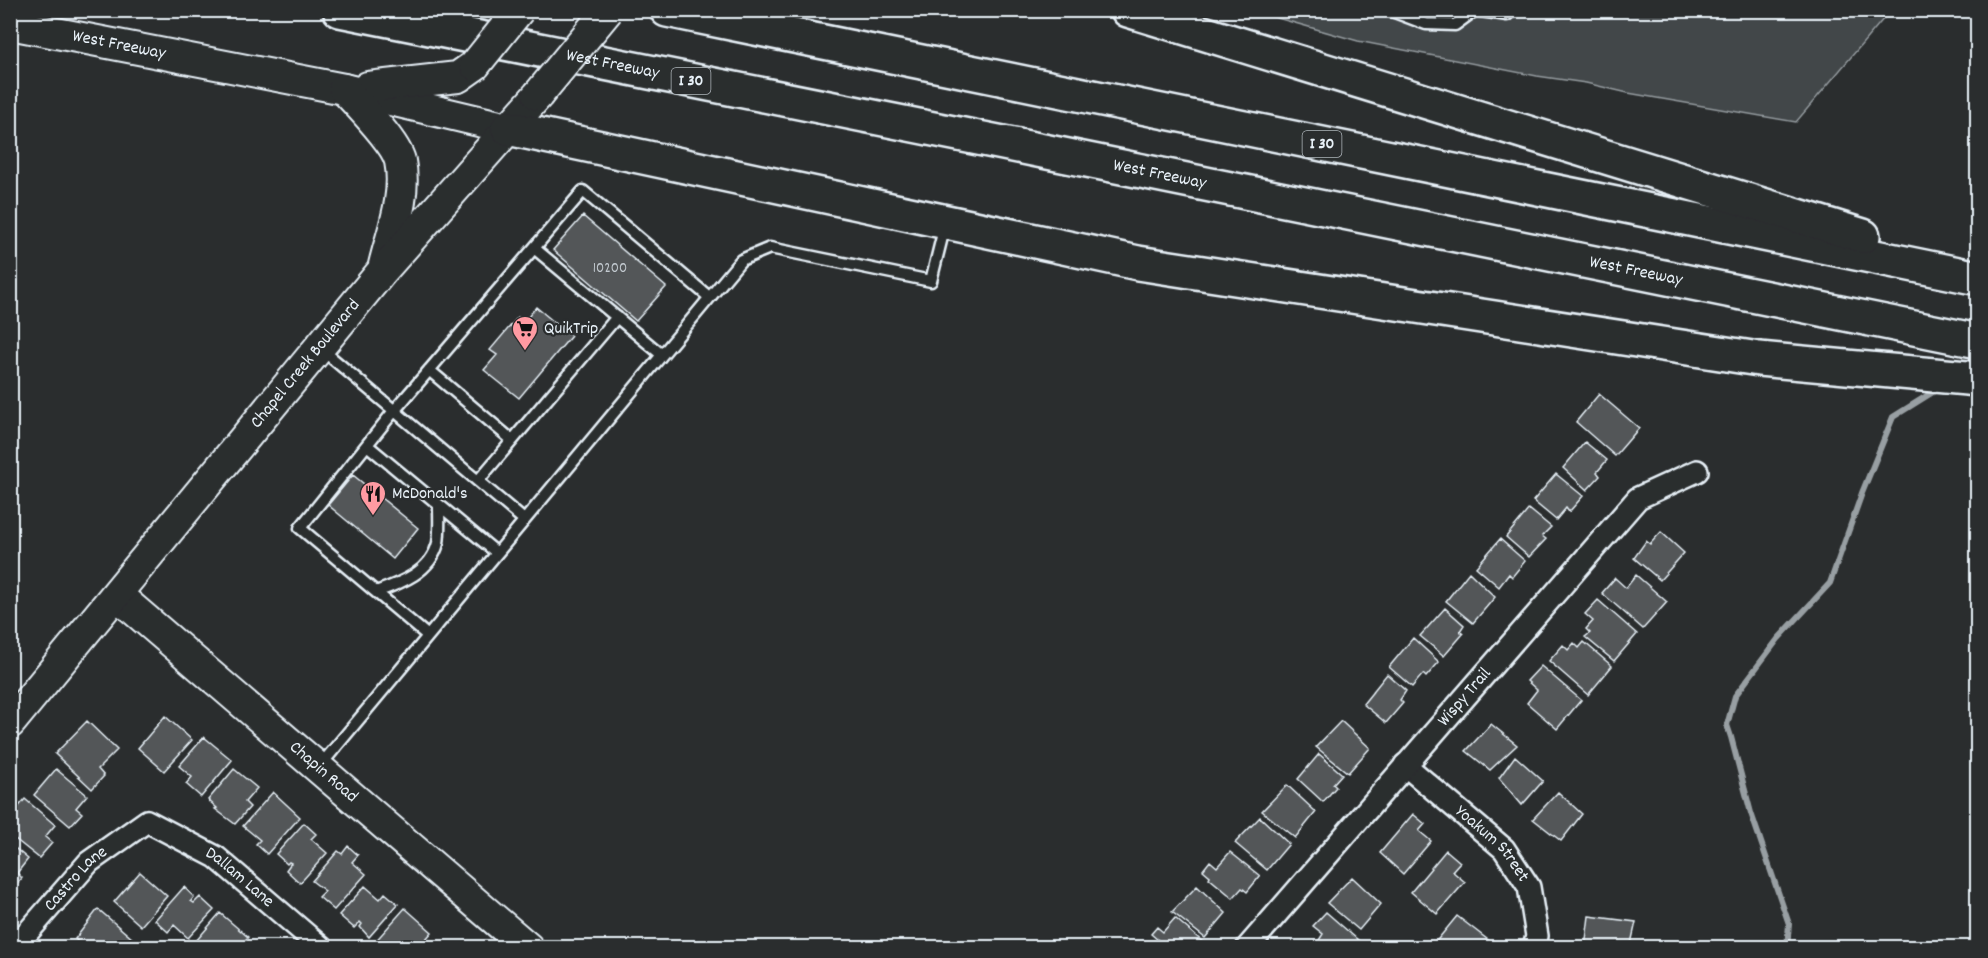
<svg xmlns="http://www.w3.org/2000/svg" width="1988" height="958" font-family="Dekko,sans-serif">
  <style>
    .green { fill: #424648; stroke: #959ca0; stroke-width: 1.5 }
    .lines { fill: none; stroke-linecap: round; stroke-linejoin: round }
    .stream { stroke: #989fa3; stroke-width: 6 }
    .building { fill: #535759; stroke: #e8f1f8; stroke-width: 1.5 }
    .lane-casing { stroke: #e8f1f8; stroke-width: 15 }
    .street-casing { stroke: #e8f1f8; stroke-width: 26 }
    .secondary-casing { stroke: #e8f1f8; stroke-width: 34 }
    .highway-casing { stroke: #e8f1f8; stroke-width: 38 }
    .lane { stroke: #2a2d2e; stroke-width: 10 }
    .street { stroke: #2a2d2e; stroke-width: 21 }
    .secondary { stroke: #2a2d2e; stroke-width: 30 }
    .highway { stroke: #2a2d2e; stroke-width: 33 }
    .secondary-bridge-casing { stroke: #e8f1f8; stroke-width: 34; stroke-linecap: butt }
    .secondary-bridge { stroke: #2a2d2e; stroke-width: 30 }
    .labels { text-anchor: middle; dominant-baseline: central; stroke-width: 4.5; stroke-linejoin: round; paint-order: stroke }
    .number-label { font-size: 15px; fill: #c3cad0 }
    .shield { fill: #2a2d2e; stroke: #afb6bb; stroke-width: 1.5 }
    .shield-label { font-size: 16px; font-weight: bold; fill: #e8f1f8 }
    .street-label { font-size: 18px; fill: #e8f1f8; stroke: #2a2d2e }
    .poi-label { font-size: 18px; fill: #e8f1f8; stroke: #2a2d2e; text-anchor: start }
  </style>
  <rect width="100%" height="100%" fill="#2a2d2e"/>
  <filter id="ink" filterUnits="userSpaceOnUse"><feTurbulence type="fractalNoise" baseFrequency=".0167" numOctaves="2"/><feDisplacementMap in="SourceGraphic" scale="12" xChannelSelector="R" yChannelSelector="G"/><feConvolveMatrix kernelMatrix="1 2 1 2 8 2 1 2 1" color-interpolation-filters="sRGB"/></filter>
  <g filter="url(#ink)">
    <path class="green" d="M1253 11H1890L1796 122 1628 93 1586 83 1537 76 1358 41Z"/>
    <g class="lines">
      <path class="stream" d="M1787 948 1789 924 1751 813 1731 737 1727 725 1735 696 1778 639 1830 583 1862 493 1893 417 1941 387"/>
    </g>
    <path class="building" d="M583 216 666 287 636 321 553 250Z
      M536 307 571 336 519 398 484 370 497 355 490 350 518 317 524 322Z
      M1599 394 1639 428 1615 456 1576 422Z
      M1585 442 1607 460 1597 472 1600 476 1587 490 1563 468Z
      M1556 474 1583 496 1569 512 1566 508 1556 520 1533 501Z
      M353 475 418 528 393 559 328 505Z
      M1529 509 1551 527 1542 536 1546 539 1529 557 1506 537Z
      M1661 532 1684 553 1660 580 1634 558 1646 541 1650 544Z
      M1500 539 1525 561 1512 577 1509 574 1499 587 1476 567Z
      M1469 572 1495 597 1473 623 1446 601Z
      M1636 575 1667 602 1643 629 1602 593 1615 578 1626 588Z
      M1598 600 1637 634 1614 661 1585 637 1590 633 1586 629 1593 621 1585 614Z
      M1445 608 1464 625 1460 631 1463 634 1444 656 1420 636Z
      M1413 638 1439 662 1426 677 1423 674 1412 687 1389 667Z
      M1584 642 1612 666 1588 695 1549 661 1563 645 1568 650 1574 643 1579 648Z
      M1541 666 1581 700 1557 729 1527 703 1537 690 1527 681Z
      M1387 674 1406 691 1400 700 1403 703 1386 723 1363 704Z
      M165 716 192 740 164 771 138 748Z
      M87 721 117 750 98 769 104 776 92 789 55 754Z
      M1341 721 1370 748 1348 773 1316 747Z
      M1491 724 1517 745 1490 770 1466 751Z
      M204 737 232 760 201 797 186 784 192 777 179 766Z
      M1319 754 1342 774 1333 784 1336 787 1323 802 1298 779Z
      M1515 756 1543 781 1522 805 1499 778Z
      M56 769 87 795 76 808 82 813 70 826 34 795Z
      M234 769 257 788 245 802 250 807 235 824 215 809 217 808 208 800Z
      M1287 785 1316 812 1295 838 1262 811Z
      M273 792 300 817 267 854 256 844 260 840 243 826Z
      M1558 792 1582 814 1561 841 1533 819Z
      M25 799 55 825 45 837 52 843 39 858 10 835V817Z
      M1413 814 1425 824 1419 831 1431 841 1403 874 1380 853Z
      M1260 817 1289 844 1267 870 1235 843Z
      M304 823 316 834 311 839 327 853 300 883 286 870 291 863 289 862 287 864 276 854Z
      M10 844 28 859 17 873 22 878 11 891Z
      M348 846 358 855 352 862 366 874 334 910 319 897 325 891 312 881 338 851 342 854Z
      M1446 850 1460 862 1452 871 1465 882 1437 914 1411 892Z
      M1230 852 1260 876 1247 892 1242 888 1233 898 1209 878 1210 876 1203 870 1210 861 1217 867Z
      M140 872 167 896 141 926 114 902Z
      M1352 877 1381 904 1359 930 1327 903Z
      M365 886 380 899 385 893 398 904 369 937 360 927 362 924 360 922 354 928 339 915Z
      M1197 886 1226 913 1205 938 1172 912Z
      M184 887 194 897 191 901 194 903 200 897 214 910 188 938 174 925 168 932 155 920Z
      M405 908 432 932 418 948H376L373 944Z
      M98 909 141 946 140 948H85L75 939Z
      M1326 912 1366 947 1365 948H1314L1323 934 1313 926Z
      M220 913 248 937 239 948H190Z
      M1457 916 1496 946 1494 948H1437L1434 944Z
      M1589 916 1636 922 1630 948H1585Z
      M1175 918 1204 943 1200 948 1152 947 1158 940 1151 934 1157 927 1163 932Z"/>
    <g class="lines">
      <defs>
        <path id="lane" d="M1389 10 1426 24 1455 25 1474 11
          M1474 10 1507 15 1512 10
          M534 248 662 355
          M320 348 524 520
          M429 370 512 440
          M367 445 497 553
          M478 481 617 317
          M376 592C401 583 431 572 438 543 440 531 439 517 439 505
          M428 636 300 528 394 411 583 191 709 297
          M320 766 741 260 770 248 931 281 945 225"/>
        <g id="street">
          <path id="s1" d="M1405 765 1504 849 1529 887 1537 936 1534 948"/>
          <path id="s2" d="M14 948 89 862 147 821 216 857 322 948"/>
          <path id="s3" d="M1247 948 1638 498 1697 471"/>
        </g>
        <g id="secondary">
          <path id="s4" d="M10 24 344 89 508 128"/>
          <path d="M368 87 458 77 475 65"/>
          <path d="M344 89C358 104 396 143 400 161 407 196 392 232 384 265"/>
          <path id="s5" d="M117 595 528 948"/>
          <path id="s6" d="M10 723 383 270 538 95"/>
        </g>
        <g id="highway">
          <path id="s7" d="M340 10 1043 151 1978 341"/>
          <path d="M667 10 1978 278"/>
          <path d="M1128 10 1863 236"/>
          <path d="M508 128 1138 263 1759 359 1978 379"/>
        </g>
      </defs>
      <use href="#lane" class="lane-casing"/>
      <use href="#street" class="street-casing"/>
      <use href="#secondary" class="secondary-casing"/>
      <use href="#highway" class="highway-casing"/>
      <use href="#lane" class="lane"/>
      <use href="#street" class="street"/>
      <use href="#secondary" class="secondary"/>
      <use href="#highway" class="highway"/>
      <defs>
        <path id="secondary-bridge" d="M475 65 519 10
          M538 95 608 10"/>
      </defs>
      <use href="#secondary-bridge" class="secondary-bridge-casing"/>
      <use href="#secondary-bridge" class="secondary-bridge"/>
    </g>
  </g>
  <defs>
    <symbol id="supermarket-pin" viewBox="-11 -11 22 30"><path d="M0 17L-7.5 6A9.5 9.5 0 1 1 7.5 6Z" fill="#ff9aa2" stroke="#2a2d2e"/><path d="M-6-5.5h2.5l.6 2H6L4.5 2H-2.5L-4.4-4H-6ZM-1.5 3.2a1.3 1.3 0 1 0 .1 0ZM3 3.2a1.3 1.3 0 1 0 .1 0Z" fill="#111"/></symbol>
    <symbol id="restaurant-pin" viewBox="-11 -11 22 30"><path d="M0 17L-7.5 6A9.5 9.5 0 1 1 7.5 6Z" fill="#ff9aa2" stroke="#2a2d2e"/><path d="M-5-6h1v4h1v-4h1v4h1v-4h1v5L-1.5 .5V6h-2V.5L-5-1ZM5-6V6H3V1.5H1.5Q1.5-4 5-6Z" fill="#111"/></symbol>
  </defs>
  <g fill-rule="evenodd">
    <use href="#supermarket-pin" x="510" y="314" width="30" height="40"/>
    <use href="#restaurant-pin" x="358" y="479" width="30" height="40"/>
  </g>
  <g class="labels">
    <g class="number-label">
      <text x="610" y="269">10200</text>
    </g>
    <g class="shield">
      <rect x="671.5" y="68" width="39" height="26" rx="4.5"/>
      <rect x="1302.5" y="131" width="39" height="26" rx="4.5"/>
    </g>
    <g class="shield-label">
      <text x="691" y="81">I 30</text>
      <text x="1322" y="144">I 30</text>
    </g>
    <g class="street-label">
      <text stroke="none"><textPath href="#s4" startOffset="111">West Freeway</textPath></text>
      <text stroke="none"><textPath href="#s7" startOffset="278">West Freeway</textPath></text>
      <text stroke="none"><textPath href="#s7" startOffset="836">West Freeway</textPath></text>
      <text stroke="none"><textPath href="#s7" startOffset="1322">West Freeway</textPath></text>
      <text stroke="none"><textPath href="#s6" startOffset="465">Chapel Creek Boulevard</textPath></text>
      <text stroke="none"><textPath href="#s3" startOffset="332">Wispy Trail</textPath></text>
      <text stroke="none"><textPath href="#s5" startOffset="272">Chapin Road</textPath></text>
      <text stroke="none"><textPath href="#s1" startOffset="118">Yoakum Street</textPath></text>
      <text stroke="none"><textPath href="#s2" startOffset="294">Dallam Lane</textPath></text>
      <text stroke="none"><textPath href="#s2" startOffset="93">Castro Lane</textPath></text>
    </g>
    <g class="poi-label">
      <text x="544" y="329">QuikTrip</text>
      <text x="392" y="494">McDonald's</text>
    </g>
  </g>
  <rect width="1988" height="958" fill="none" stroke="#2a2d2e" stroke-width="36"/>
  <rect x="18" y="18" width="1952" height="922" fill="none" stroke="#e8f1f8" stroke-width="2" filter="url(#ink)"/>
</svg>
